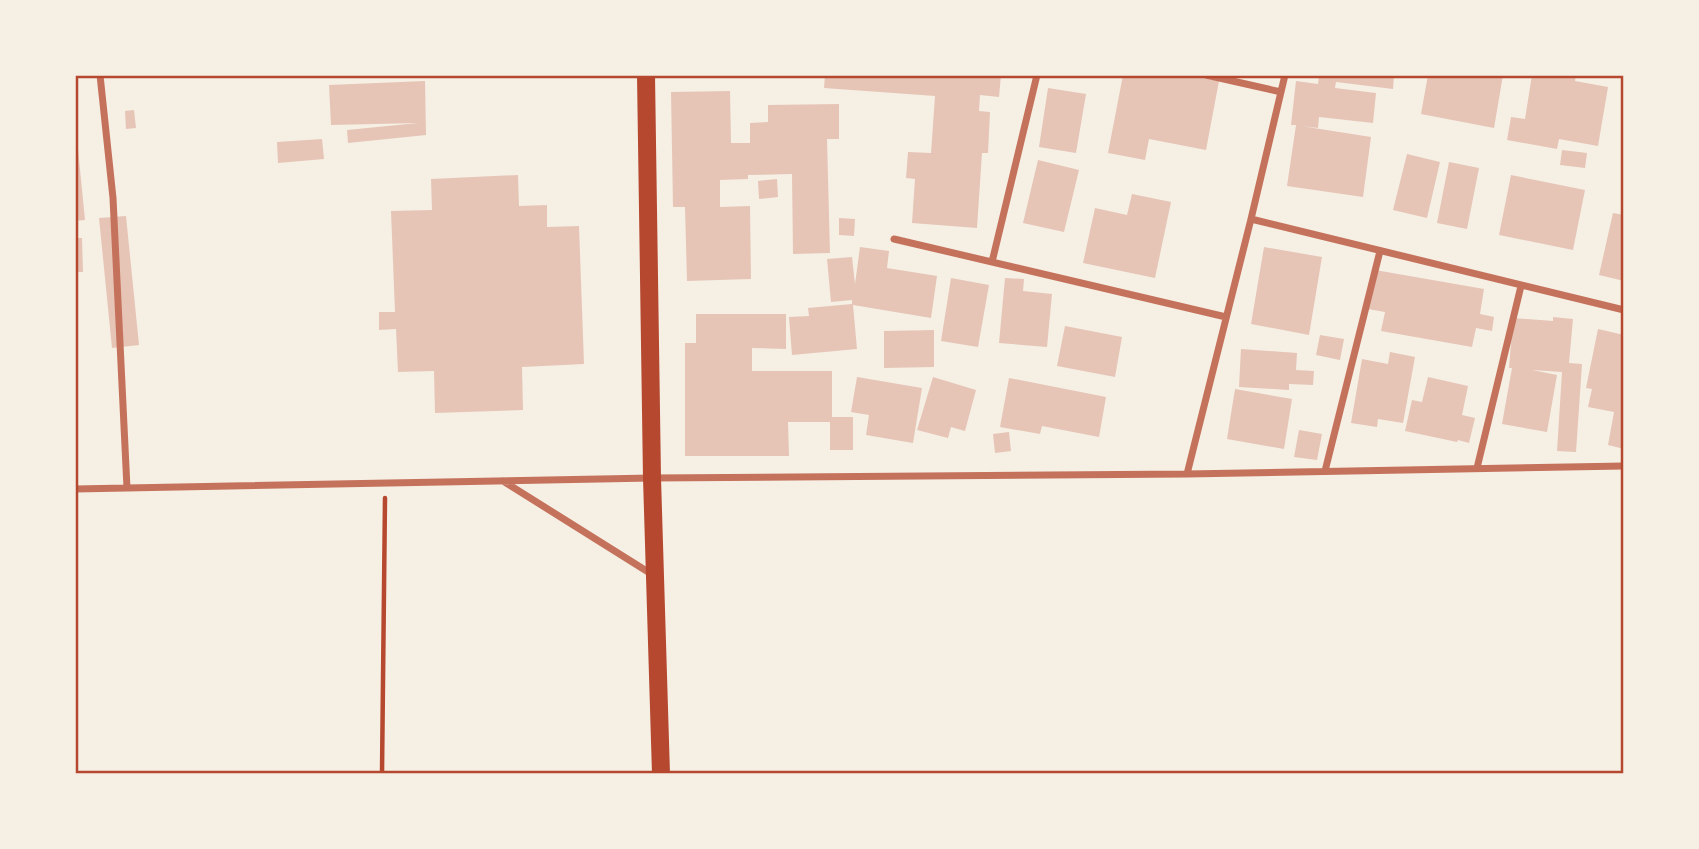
<svg xmlns="http://www.w3.org/2000/svg" width="1699" height="849" font-family="'PT Serif',serif">
  <style>
    .building { fill: #e6c5b7 }
    .lines { fill: none; stroke-linecap: round; stroke-linejoin: round }
    .path { stroke: #b5482f; stroke-width: 4.5 }
    .minor { stroke: #c5725c; stroke-width: 7 }
    .primary { stroke: #b5482f; stroke-width: 18 }
    .neatline { fill: none; stroke: #b5482f; stroke-width: 2.5 }
  </style>
  <rect width="100%" height="100%" fill="#f6efe4"/>
  <path class="building" d="M825 75H1001L999 97 980 95 979 111 990 112 988 153H982L977 228 912 223 915 179 906 178 908 152 931 153 935 96 824 88Z
    M1123 75H1188L1219 81 1206 150 1149 139 1145 160 1108 153Z
    M1319 75H1394L1393 89 1336 82 1335 88 1376 93 1373 123 1319 117 1318 128 1301 126 1371 137 1363 197 1287 186 1296 125H1291L1296 81 1318 84Z
    M1428 75H1503L1494 128 1421 114Z
    M1532 75H1576L1575 81 1608 87 1598 146 1559 139 1557 149 1507 140 1511 117 1525 119Z
    M425 81 426 135 348 143 347 130 418 123 331 125 329 85Z
    M1048 88 1086 94 1076 153 1039 147Z
    M730 91 731 143H750V123L768 122V105L839 104V139H827L830 253 793 254 792 174 748 175V179L720 180V207L750 206 751 279 687 281 685 207H673L671 92Z
    M134 110 136 128 126 129 125 111Z
    M322 139 324 159 278 163 277 142Z
    M78 149 85 220 75 221V150Z
    M1562 150 1587 153 1585 168 1560 165Z
    M1407 154 1440 162 1427 218 1393 210Z
    M1038 160 1079 170 1064 232 1023 223Z
    M1449 162 1479 168 1467 229 1437 223Z
    M518 175 519 206 547 205V227L579 226 584 364 522 367 523 410 435 413 434 371 398 372 396 329 379 330V312H395L391 211 432 210 431 179Z
    M1511 175 1585 190 1573 250 1499 235Z
    M777 179 778 197 759 199 758 181Z
    M1132 194 1171 202 1155 278 1083 263 1095 208 1127 215Z
    M1613 213 1624 215V281L1599 275Z
    M126 216 139 345 112 348 99 218Z
    M839 218 855 219 854 236 839 235Z
    M75 238H82L83 272H75Z
    M860 247 889 251 887 268 937 276 931 318 853 305 857 349 792 355 789 317 809 316 808 308 852 304V300L831 302 827 259 852 257 855 284Z
    M1264 247 1322 257 1309 335 1251 324Z
    M1375 270 1484 289 1480 314 1494 317 1492 331 1476 328 1472 347 1381 331 1385 312 1368 309Z
    M951 278 989 285 978 347 941 341Z
    M1005 278 1024 279 1023 291 1052 294 1047 347 999 343Z
    M696 314H786V349L752 348V371H832V417H853V450H830V422H788L789 456H685V343H696Z
    M1553 317 1573 319 1569 363 1582 364 1576 452 1557 451 1562 372 1532 370 1557 375 1547 432 1502 424 1512 368H1509L1513 318 1553 321Z
    M1065 326 1122 337 1115 377 1057 366Z
    M1598 329 1624 335V449L1608 445 1614 412 1588 407 1592 389 1586 388Z
    M934 330V367L884 368V331Z
    M1320 335 1344 339 1340 360 1316 355Z
    M1241 349 1297 353 1296 370 1314 371 1313 385 1289 384V390L1239 387Z
    M1390 352 1415 357 1403 423 1378 419 1377 427 1351 423 1362 359 1388 364Z
    M857 377 922 388 913 443 866 435 869 415 851 412Z
    M933 377 976 390 965 431 951 427 948 438 917 430Z
    M1428 377 1468 386 1462 415 1475 418 1469 443 1458 440 1457 442 1405 431 1412 400 1422 402Z
    M1009 378 1106 397 1099 437 1042 426 1040 434 1000 427Z
    M1235 389 1292 399 1284 449 1227 439Z
    M1299 430 1322 434 1317 460 1294 457Z
    M1009 432 1011 451 995 453 993 434Z"/>
  <g class="lines">
    <path class="path" d="M382 774 385 498"/>
    <path class="minor" d="M100 75 113 198 127 488
      M1206 75 1281 92
      M1251 219 1624 310
      M894 239 1226 317
      M992 262 1037 75
      M1477 468 1521 286
      M1325 471 1380 251
      M1187 474 1251 219 1285 75
      M503 481 653 575
      M75 489 652 478 1187 474 1624 466"/>
    <path class="primary" d="M646 75 652 478 661 774"/>
  </g>
  <rect width="1699" height="849" fill="none" stroke="#f6efe4" stroke-width="154"/>
  <rect x="77" y="77" width="1545" height="695" class="neatline"/>
</svg>
